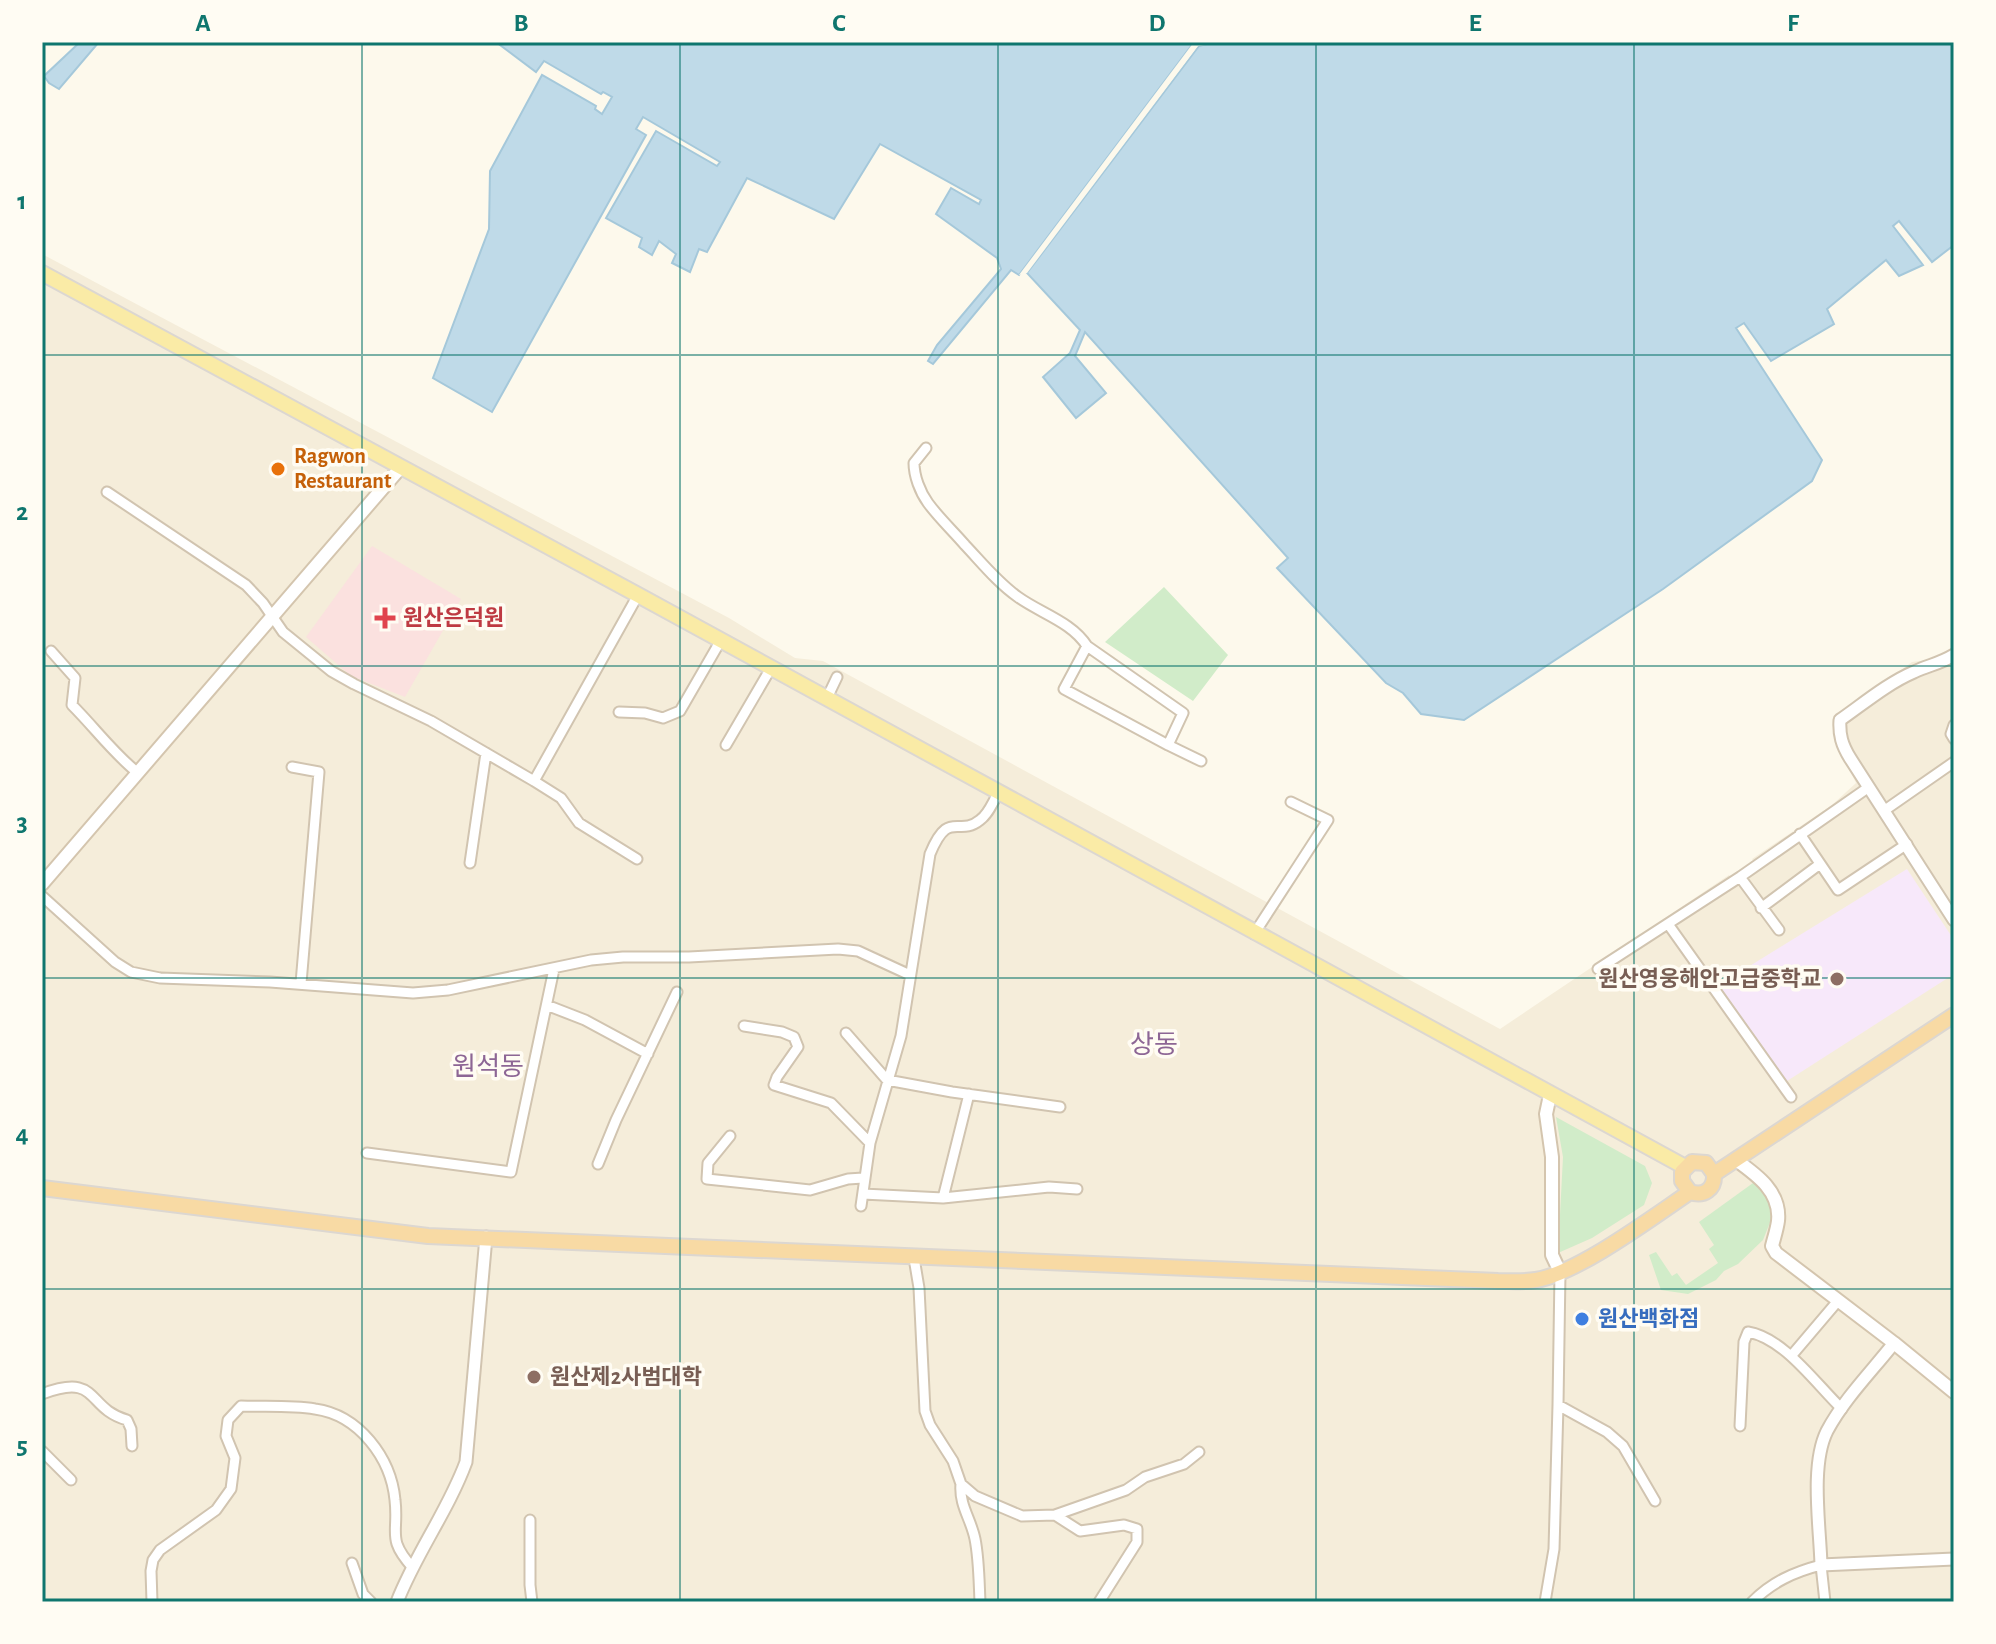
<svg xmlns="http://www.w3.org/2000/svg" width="1996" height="1644" font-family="'Alegreya Sans','Noto Sans KR',sans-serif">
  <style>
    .residential { fill: #f5edda }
    .education { fill: #f7e8fa }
    .medical { fill: #fbe1df }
    .green { fill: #d1ecc9 }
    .water { fill: #bfdae8; stroke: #a5c8da; stroke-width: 2 }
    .pier { fill: #fdf9ec }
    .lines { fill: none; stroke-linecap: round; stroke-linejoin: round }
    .minor-casing { stroke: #d1c4b0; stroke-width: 13 }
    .tertiary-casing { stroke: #d1c4b0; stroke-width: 15 }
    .secondary-casing { stroke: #d4c5ae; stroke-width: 16 }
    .primary-casing { stroke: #dcd7d1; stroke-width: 18 }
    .trunk-casing { stroke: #dcd7d1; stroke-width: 18 }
    .minor { stroke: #fff; stroke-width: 9 }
    .tertiary { stroke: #fff; stroke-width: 11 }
    .secondary { stroke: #fff; stroke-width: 12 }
    .primary { stroke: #faeba6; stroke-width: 14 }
    .trunk { stroke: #f8daa4; stroke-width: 14 }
    .grid { fill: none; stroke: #0f766e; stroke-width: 2; stroke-opacity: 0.55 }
    .food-dot { fill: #e8710a; stroke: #fffcf3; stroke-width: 3 }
    .health-dot { fill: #e0444e; stroke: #fffcf3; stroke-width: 3 }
    .education-dot { fill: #8d6e63; stroke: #fffcf3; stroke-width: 3 }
    .shop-dot { fill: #3f7fe0; stroke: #fffcf3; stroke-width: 3 }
    .labels { text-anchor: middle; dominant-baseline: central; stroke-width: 7; stroke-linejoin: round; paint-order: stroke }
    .food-label { font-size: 22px; font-weight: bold; fill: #c56008; stroke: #fffcf3; text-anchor: start }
    .health-label { font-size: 22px; font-weight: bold; fill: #be3a42; stroke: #fffcf3; text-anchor: start }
    .education-label { font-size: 22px; font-weight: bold; fill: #785e54; stroke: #fffcf3; text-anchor: end }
    .shop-label { font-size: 22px; font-weight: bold; fill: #366cbe; stroke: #fffcf3; text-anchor: start }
    .quarter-label { font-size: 26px; fill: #8d6695; stroke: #fffcf3 }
    .neatline { fill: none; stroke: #0f766e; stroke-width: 3 }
    .grid-label { font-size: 26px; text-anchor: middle; font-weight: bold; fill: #0f766e }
  </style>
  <rect width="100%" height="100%" fill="#fdf9ec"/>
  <path class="residential" d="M42 254 729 618 795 658 823 661 1500 1029 1729 875 1731 878 1754 862 1752 859 1832 805 1856 783 1836 742 1835 718 1912 662 1934 659 1954 649V1602H42Z"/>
  <path class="education" d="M1907 869 1954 940V974L1787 1081 1719 985Z"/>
  <path class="medical" d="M372 546 461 599 405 697 351 676 306 637Z"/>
  <path class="green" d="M1164 587 1228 655 1193 701 1105 642Z
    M1556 1117 1645 1166 1652 1183 1644 1205 1592 1238 1558 1253 1563 1157Z
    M1753 1183 1769 1198 1773 1215 1763 1240 1738 1264 1724 1271 1716 1280 1688 1294 1661 1290 1649 1255 1656 1252 1672 1276 1677 1273 1686 1285 1718 1263 1709 1249 1714 1245 1699 1222Z"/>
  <path class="water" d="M80 42H99L59 89 49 83 44 76Z
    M496 42H1194L1019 275 1011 270 933 364 928 361 937 345 1001 269 997 258 936 214 951 188 979 204 981 200 880 144 834 219 747 178 707 252 699 249 690 272 672 263 676 254 659 241 652 255 639 247 642 238 606 218 656 131 717 166 720 162 643 117 636 129 646 135 492 412 433 378 489 229 490 171 542 75 596 106 595 109 602 114 612 97 603 92 601 94 544 61 536 72Z
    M1214 42H1954V245L1932 262 1899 221 1893 226 1923 265 1899 276 1886 260 1827 309 1834 324 1771 361 1744 323 1736 328 1822 460 1812 481 1663 589 1464 720 1421 714 1403 693 1386 683 1277 568 1288 558 1085 332 1075 356 1106 393 1076 418 1043 377 1070 353 1080 330 1027 273 1199 46Z"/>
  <path class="pier" d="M1194 42 1214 44 1198 46 1027 273 1019 275Z"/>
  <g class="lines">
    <defs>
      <path id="minor" d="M926 448 914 463C914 476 920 492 928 503 939 518 953 531 965 545 982 563 998 583 1018 597 1040 613 1072 622 1087 646L1183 713 1168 745 1201 761
        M107 492 246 585 263 603 283 632 331 671 354 684 431 721 534 781 561 798 579 823 637 859
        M1087 646 1064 689 1168 745
        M51 651 75 678 72 705C95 728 113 753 138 773
        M827 698 837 677
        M619 712 645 713 663 718 680 711 721 640
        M1954 725 1951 734 1954 739
        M726 745 771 668
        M292 767 319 772 301 983
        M534 781 638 595
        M1885 810 1954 762
        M1800 834 1838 890 1907 844
        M470 863 486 753
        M1740 877 1779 930
        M42 896 115 962 131 972 160 978 270 982 413 993 448 990 591 960 623 957H689L838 949 858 951 910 975
        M1761 908 1820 864
        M1668 924 1791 1097
        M1254 934 1328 820 1291 802
        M1598 969 1740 877 1869 787
        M549 1006 585 1020 648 1054
        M744 1026 782 1032 794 1037 798 1047 777 1077 774 1085 831 1103 870 1143
        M846 1033 887 1080 952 1092 1060 1107
        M730 1136 708 1163 707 1179 810 1190 848 1179 863 1178
        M367 1153 511 1172 554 969
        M598 1164 616 1120 677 992
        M863 1194 943 1198 1049 1187 1077 1189
        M943 1198 969 1094
        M861 1206 870 1143 901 1036 930 854C949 808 958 838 980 820 989 814 993 801 999 792
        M914 1258 919 1288 925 1411 930 1425 953 1461 961 1484 975 1496 1022 1516 1055 1515 1080 1531 1124 1525 1137 1529V1542L1099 1602
        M1560 1272 1558 1405 1607 1432 1623 1446 1655 1501
        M1792 1355 1837 1302
        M42 1394C100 1372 85 1408 127 1420L131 1429 132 1446
        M1740 1426 1744 1342 1748 1332C1784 1338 1816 1384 1842 1409
        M42 1451 71 1480
        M961 1484C959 1505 971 1519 975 1539 979 1559 979 1581 980 1602
        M1055 1515 1126 1490 1145 1477 1184 1464 1199 1452
        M530 1520V1585L532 1602
        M352 1563 363 1594 371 1602
        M152 1602 151 1571 153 1560 160 1550 216 1510 231 1489 235 1458 226 1436 228 1420 241 1406C265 1407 291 1405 315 1409 359 1415 391 1458 395 1500 399 1534 386 1538 413 1568
        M1545 1602 1554 1549 1558 1405
        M1752 1602C1772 1582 1794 1572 1821 1565L1825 1602"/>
      <path id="tertiary" d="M1954 655C1939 664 1929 665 1914 672 1888 683 1863 704 1840 720 1839 735 1842 745 1850 758L1954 920
        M1894 1343C1872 1371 1844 1399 1827 1431 1810 1465 1820 1527 1821 1565L1954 1559
        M397 1602C416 1553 448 1511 466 1462L486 1237"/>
      <path id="secondary" d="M42 884 401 467
        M1550 1095 1546 1114 1552 1157V1255L1560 1272
        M1736 1160C1757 1175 1781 1192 1778 1221 1777 1229 1774 1238 1772 1246L1776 1253 1894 1343 1954 1392"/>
      <path id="primary" d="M42 273 638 595 1685 1167"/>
      <path id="trunk" d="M1714 1174 1954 1015
        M42 1188 428 1236 1498 1281C1511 1281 1524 1282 1536 1280 1578 1273 1653 1217 1690 1192 1704 1197 1715 1189 1714 1174L1706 1163 1692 1162 1682 1172V1181L1690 1192"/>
    </defs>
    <use href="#minor" class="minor-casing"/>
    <use href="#tertiary" class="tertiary-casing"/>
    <use href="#secondary" class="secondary-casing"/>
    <use href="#primary" class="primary-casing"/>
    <use href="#trunk" class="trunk-casing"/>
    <use href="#minor" class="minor"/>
    <use href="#tertiary" class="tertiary"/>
    <use href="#secondary" class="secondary"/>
    <use href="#primary" class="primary"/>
    <use href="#trunk" class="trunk"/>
  </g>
  <path class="grid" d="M362 42V1602M680 42V1602M998 42V1602M1316 42V1602M1634 42V1602M42 355H1954M42 666H1954M42 978H1954M42 1289H1954"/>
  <circle class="food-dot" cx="278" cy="469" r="8"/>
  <path class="health-dot" d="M381 606h8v8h8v8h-8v8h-8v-8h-8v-8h8z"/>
  <g class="education-dot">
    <circle cx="1837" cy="979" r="8"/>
    <circle cx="534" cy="1377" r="8"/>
  </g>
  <circle class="shop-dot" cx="1582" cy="1319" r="8"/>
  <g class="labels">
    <g class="food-label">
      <text x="294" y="456">Ragwon<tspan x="294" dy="25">Restaurant</tspan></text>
    </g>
    <g class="health-label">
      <text x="403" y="618">원산은덕원</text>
    </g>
    <g class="education-label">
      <text x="1821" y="979">원산영웅해안고급중학교</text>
      <text x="550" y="1377" text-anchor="start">원산제2사범대학</text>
    </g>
    <g class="shop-label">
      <text x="1598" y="1319">원산백화점</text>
    </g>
    <g class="quarter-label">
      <text x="1154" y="1045">상동</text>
      <text x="488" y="1067">원석동</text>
    </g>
  </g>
  <rect width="1996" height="1644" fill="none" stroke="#fffcf3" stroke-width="88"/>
  <rect x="44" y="44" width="1908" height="1556" class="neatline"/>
  <g class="grid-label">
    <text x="203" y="31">A</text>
    <text x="521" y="31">B</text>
    <text x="839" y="31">C</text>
    <text x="1157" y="31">D</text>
    <text x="1475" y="31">E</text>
    <text x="1793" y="31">F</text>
    <text x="22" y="209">1</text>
    <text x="22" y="520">2</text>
    <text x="22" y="831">3</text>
    <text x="22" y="1142">4</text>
    <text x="22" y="1454">5</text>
  </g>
</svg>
